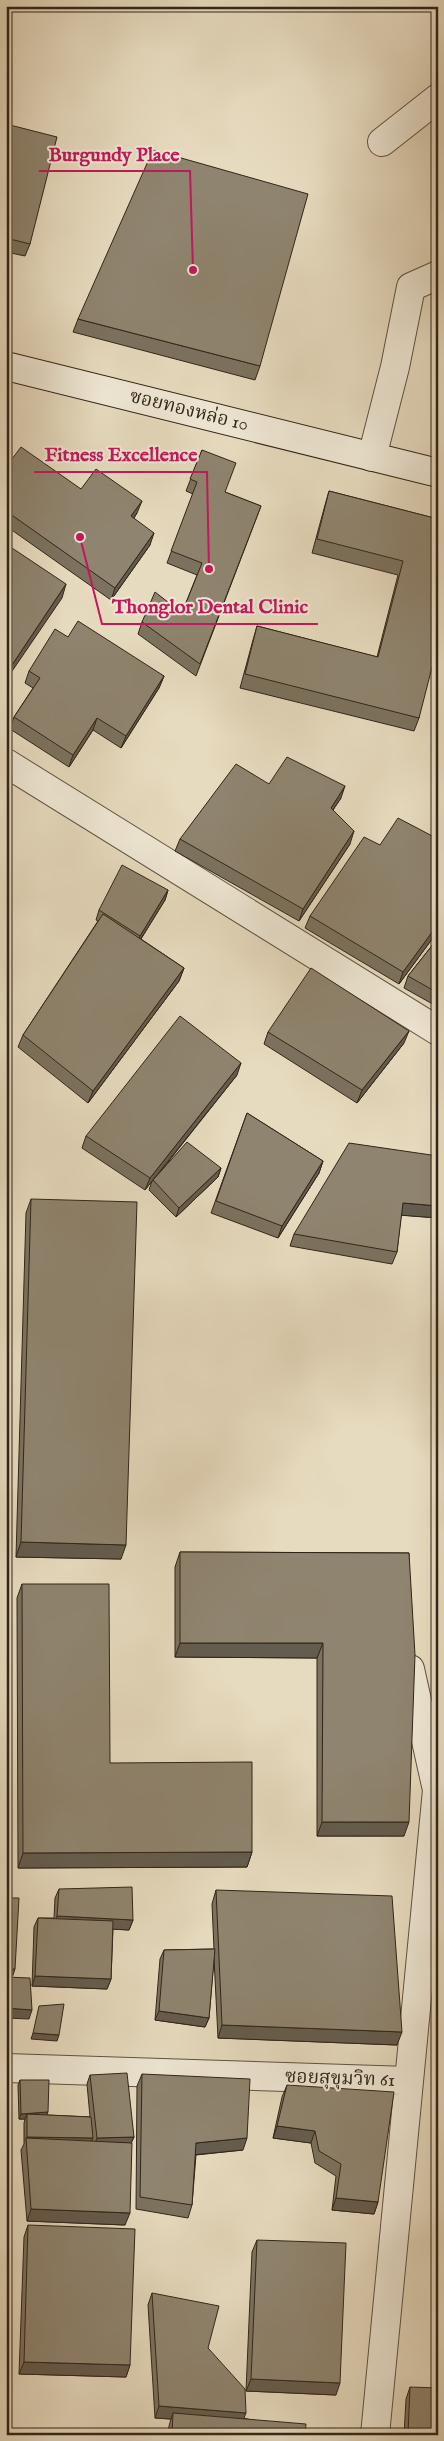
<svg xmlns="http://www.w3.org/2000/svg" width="444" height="2441" font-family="'IM FELL English','Noto Serif Thai',serif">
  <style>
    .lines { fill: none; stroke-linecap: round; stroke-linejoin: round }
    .street-casing { stroke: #5e5242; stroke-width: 30 }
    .secondary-casing { stroke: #302518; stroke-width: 30 }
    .street { stroke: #efe8d5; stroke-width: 28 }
    .secondary { stroke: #efe8d5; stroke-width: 28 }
    .wall { fill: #7b725f; stroke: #302518 }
    .shaded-wall { fill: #645c4e; stroke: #302518 }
    .building { fill: #8f846f; stroke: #302518 }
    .labels { text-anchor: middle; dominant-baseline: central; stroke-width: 4; stroke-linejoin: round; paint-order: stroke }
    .street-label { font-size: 19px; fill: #302518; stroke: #efe8d5 }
    .leader { fill: none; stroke: #c2185b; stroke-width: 2 }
    .callout-dot { fill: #c2185b; stroke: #efe8d5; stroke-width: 2 }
    .callout-label { font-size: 20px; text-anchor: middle; font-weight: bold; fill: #c2185b; stroke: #efe8d5; stroke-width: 4; stroke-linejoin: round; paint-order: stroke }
  </style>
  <rect width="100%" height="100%" fill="#e7dbbf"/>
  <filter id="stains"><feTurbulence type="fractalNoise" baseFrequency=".004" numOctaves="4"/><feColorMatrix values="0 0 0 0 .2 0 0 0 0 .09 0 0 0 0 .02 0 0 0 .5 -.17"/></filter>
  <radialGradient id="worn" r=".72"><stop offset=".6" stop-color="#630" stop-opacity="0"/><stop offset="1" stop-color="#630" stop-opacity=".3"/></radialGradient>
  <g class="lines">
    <defs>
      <path id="street" d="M382 142 438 98
        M372 457 395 367 411 287 438 275
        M6 763 438 1031
        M6 2068 409 2081
        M375 2435 437 1790 410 1669"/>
      <path id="secondary" d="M6 366 438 473"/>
    </defs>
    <use href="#street" class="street-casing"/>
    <use href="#secondary" class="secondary-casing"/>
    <use href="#street" class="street"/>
    <use href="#secondary" class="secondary"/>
  </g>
  <path class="wall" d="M6 124 30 244 25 256 6 252Z
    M78 319 260 366 255 380 73 332Z
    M202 450 225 492 261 506 196 676 138 634 142 622 182 613 197 575 167 563 193 494 186 491Z
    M6 467 81 489 137 513 134 518 150 545 111 600 6 526Z
    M329 491 438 519 419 718 414 731 240 688 253 640 257 626 377 657 398 575 312 553 325 505Z
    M68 637 164 676 159 688 121 748 93 730 69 767 10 729 14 717 33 688 25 683 29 671Z
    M269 784 341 798 333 810 350 844 299 921 175 851 180 839Z
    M438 839V876L437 878 438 879V931L399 984 305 928 310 916 380 845Z
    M168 890 165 900 141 939 184 968 179 981 88 1103 18 1047 23 1035 98 921 96 920 99 910Z
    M438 938V1007L404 988 408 976Z
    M268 1032 404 1043 357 1103 264 1044Z
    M237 1075 157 1176 221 1168 218 1177 176 1217 149 1190 152 1181 145 1190 82 1148 86 1136Z
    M247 1113 323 1161 319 1173 278 1238 211 1213Z
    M438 1156V1218L401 1215 397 1252 392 1264 290 1246 294 1234Z
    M31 1199 121 1559 16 1557 26 1213Z
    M180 1552 409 1553 404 1836H317V1658L175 1657V1567Z
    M22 1584 110 1763 252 1852 247 1867 18 1868 17 1598Z
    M59 1889 133 1920 129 1930 113 1929 111 1979 107 1989 32 1986 34 1927 38 1918H54L55 1898Z
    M216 1890 397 2045 218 2038 214 1958 209 2018 205 2027 155 2020 160 1959 164 1950 214 1949 212 1904Z
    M142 2074 243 2150 196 2155 192 2205 188 2218 136 2209 137 2086Z
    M90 2075 134 2137 131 2143 125 2225 27 2221 21 2150 24 2144V2123L25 2119H19L18 2085 20 2080 46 2115 90 2117 87 2084Z
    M287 2085 378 2202 374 2214 332 2210 336 2176 315 2163 311 2143 273 2138 282 2097Z
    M438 2187V2214H434Z
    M28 2225 130 2365 126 2377 19 2374 24 2237Z
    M257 2240 336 2395 246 2391 252 2252Z
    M152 2293 208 2348 244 2418 305 2435H168L169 2426 171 2419 155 2418 148 2305Z
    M410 2387 438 2435H404L406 2399Z"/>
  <path class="shaded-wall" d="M142 501 137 513 127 528 131 516Z
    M154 533 150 545 111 600 115 588Z
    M66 584 62 598 6 680V674Z
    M164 676 159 688 121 748 126 736Z
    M97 718 93 730 69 767 73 755Z
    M345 786 341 798 326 820 331 808Z
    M354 831 350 844 299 921 303 909Z
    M168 890 165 900 137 945 140 936Z
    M438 924V931L399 984 403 972Z
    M184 968 179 981 88 1103 93 1091Z
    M409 1031 404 1043 357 1103 362 1090Z
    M241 1063 237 1075 145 1190 150 1178Z
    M323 1161 319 1173 278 1238 282 1226Z
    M221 1168 218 1177 176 1217 179 1208Z
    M403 1203 438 1206V1218L398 1215Z
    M21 1542 126 1545 121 1559 16 1557Z
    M180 1643H323L317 1658 175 1657Z
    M322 1822H409L404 1836H317Z
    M252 1852 247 1867 18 1868 23 1853Z
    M57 1916 133 1920 129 1930 54 1926Z
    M6 1969H15L12 1978H6Z
    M35 1976 111 1979 107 1989 32 1986Z
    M6 2008 32 2010 29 2019 6 2018Z
    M159 2011 209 2018 205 2027 155 2020Z
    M222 2025 402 2032 397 2045 218 2038Z
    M33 2033 59 2035 57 2041 31 2039Z
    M48 2112 46 2117 27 2114 25 2119H19L21 2114Z
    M277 2126 315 2131 311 2143 273 2138Z
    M27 2137 93 2138 89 2148 26 2141Z
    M134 2137 130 2146 93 2148 97 2138Z
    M247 2138 243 2150 192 2155 196 2143Z
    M336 2198 378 2202 374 2214 332 2210Z
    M438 2204V2214H434Z
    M31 2209 130 2213 125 2225 27 2221Z
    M24 2362 130 2365 126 2377 19 2374Z
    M251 2379 340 2383 336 2395 246 2391Z
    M159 2406 246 2413 241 2425 173 2413 171 2419 155 2418Z"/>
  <path class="building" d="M6 124 57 137 30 244 6 238Z
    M153 150 308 194 260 366 78 319Z
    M6 420 10 448 6 452Z
    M21 447 81 489 96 469 142 501 131 516 154 533 115 588 6 511V467Z
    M202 450 236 463 225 492 261 506 200 664 142 622 155 592 182 613 202 563 171 551 197 482 190 479Z
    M329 491 438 519V644L419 718 245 674 257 626 378 657 403 561 317 539Z
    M6 544 66 584 6 674Z
    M78 621 164 676 126 736 97 718 73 755 14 717 40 678 29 671 55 629 68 637Z
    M287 757 345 786 331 808 354 831 303 909 180 839 236 764 269 784Z
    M398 818 438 839V872L435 877 438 879V924L403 972 310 916 364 837 380 845Z
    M122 865 168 890 140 936 99 910Z
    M103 914 184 968 93 1091 23 1035Z
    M438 938V993L408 976Z
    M311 968 409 1031 362 1090 268 1032Z
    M180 1016 241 1063 150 1178 86 1136Z
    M247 1113 323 1161 282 1226 216 1201Z
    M187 1142 221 1168 179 1208 153 1180Z
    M349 1143 438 1156V1206L403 1203 397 1252 294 1234Z
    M31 1199 137 1202 126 1545 21 1542Z
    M180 1552 409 1553 415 1655 409 1822H322L323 1643H180Z
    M22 1584H109L110 1763 252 1762V1852L23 1853Z
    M132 1887 133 1920 57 1916 59 1889Z
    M216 1890 392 1896 402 2032 222 2025Z
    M6 1898H19L15 1969H6Z
    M38 1918 113 1921 111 1979 35 1976Z
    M215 1949 209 2018 159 2011 164 1950Z
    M6 1977 30 1978 32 2010 6 2008Z
    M64 2004 59 2035 33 2033 39 2006Z
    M127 2073 134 2137 97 2138 90 2075Z
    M142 2074 250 2079 247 2138 196 2143 192 2205 140 2197Z
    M20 2080H49L48 2112 21 2114Z
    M287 2085 394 2092 378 2202 336 2198 341 2164 319 2151 315 2131 277 2126Z
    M27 2114 91 2117 93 2138 27 2137Z
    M26 2138 132 2143 130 2213 31 2209Z
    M6 2140 9 2174H6Z
    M28 2225 135 2229 130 2365 24 2362Z
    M257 2240 346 2243 340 2383 251 2379Z
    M152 2293 219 2306 208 2348 245 2389 246 2413 159 2406Z
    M410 2387 438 2388V2435H408Z
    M173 2413 306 2424 305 2435H172Z"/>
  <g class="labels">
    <g class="street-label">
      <text transform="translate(189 411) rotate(14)">ซอยทองหล่อ 10</text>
      <text transform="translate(340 2079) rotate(2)">ซอยสุขุมวิท 61</text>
    </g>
  </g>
  <path class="leader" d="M193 270L190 171H39M209 569L207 472H34M80 537L102 624H318"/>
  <g class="callout-dot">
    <circle cx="193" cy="270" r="5"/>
    <circle cx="209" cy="569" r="5"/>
    <circle cx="80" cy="537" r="5"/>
  </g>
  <g class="callout-label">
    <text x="114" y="161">Burgundy Place</text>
    <text x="121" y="461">Fitness Excellence</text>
    <text x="210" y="613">Thonglor Dental Clinic</text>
  </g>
  <rect width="444" height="2441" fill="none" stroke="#e7dbbf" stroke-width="25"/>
  <rect x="8" y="8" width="429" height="2426" fill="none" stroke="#302518" stroke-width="2.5"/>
  <rect x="12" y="12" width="419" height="2416" fill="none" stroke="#302518"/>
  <rect width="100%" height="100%" filter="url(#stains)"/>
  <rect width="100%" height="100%" fill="url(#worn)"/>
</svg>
